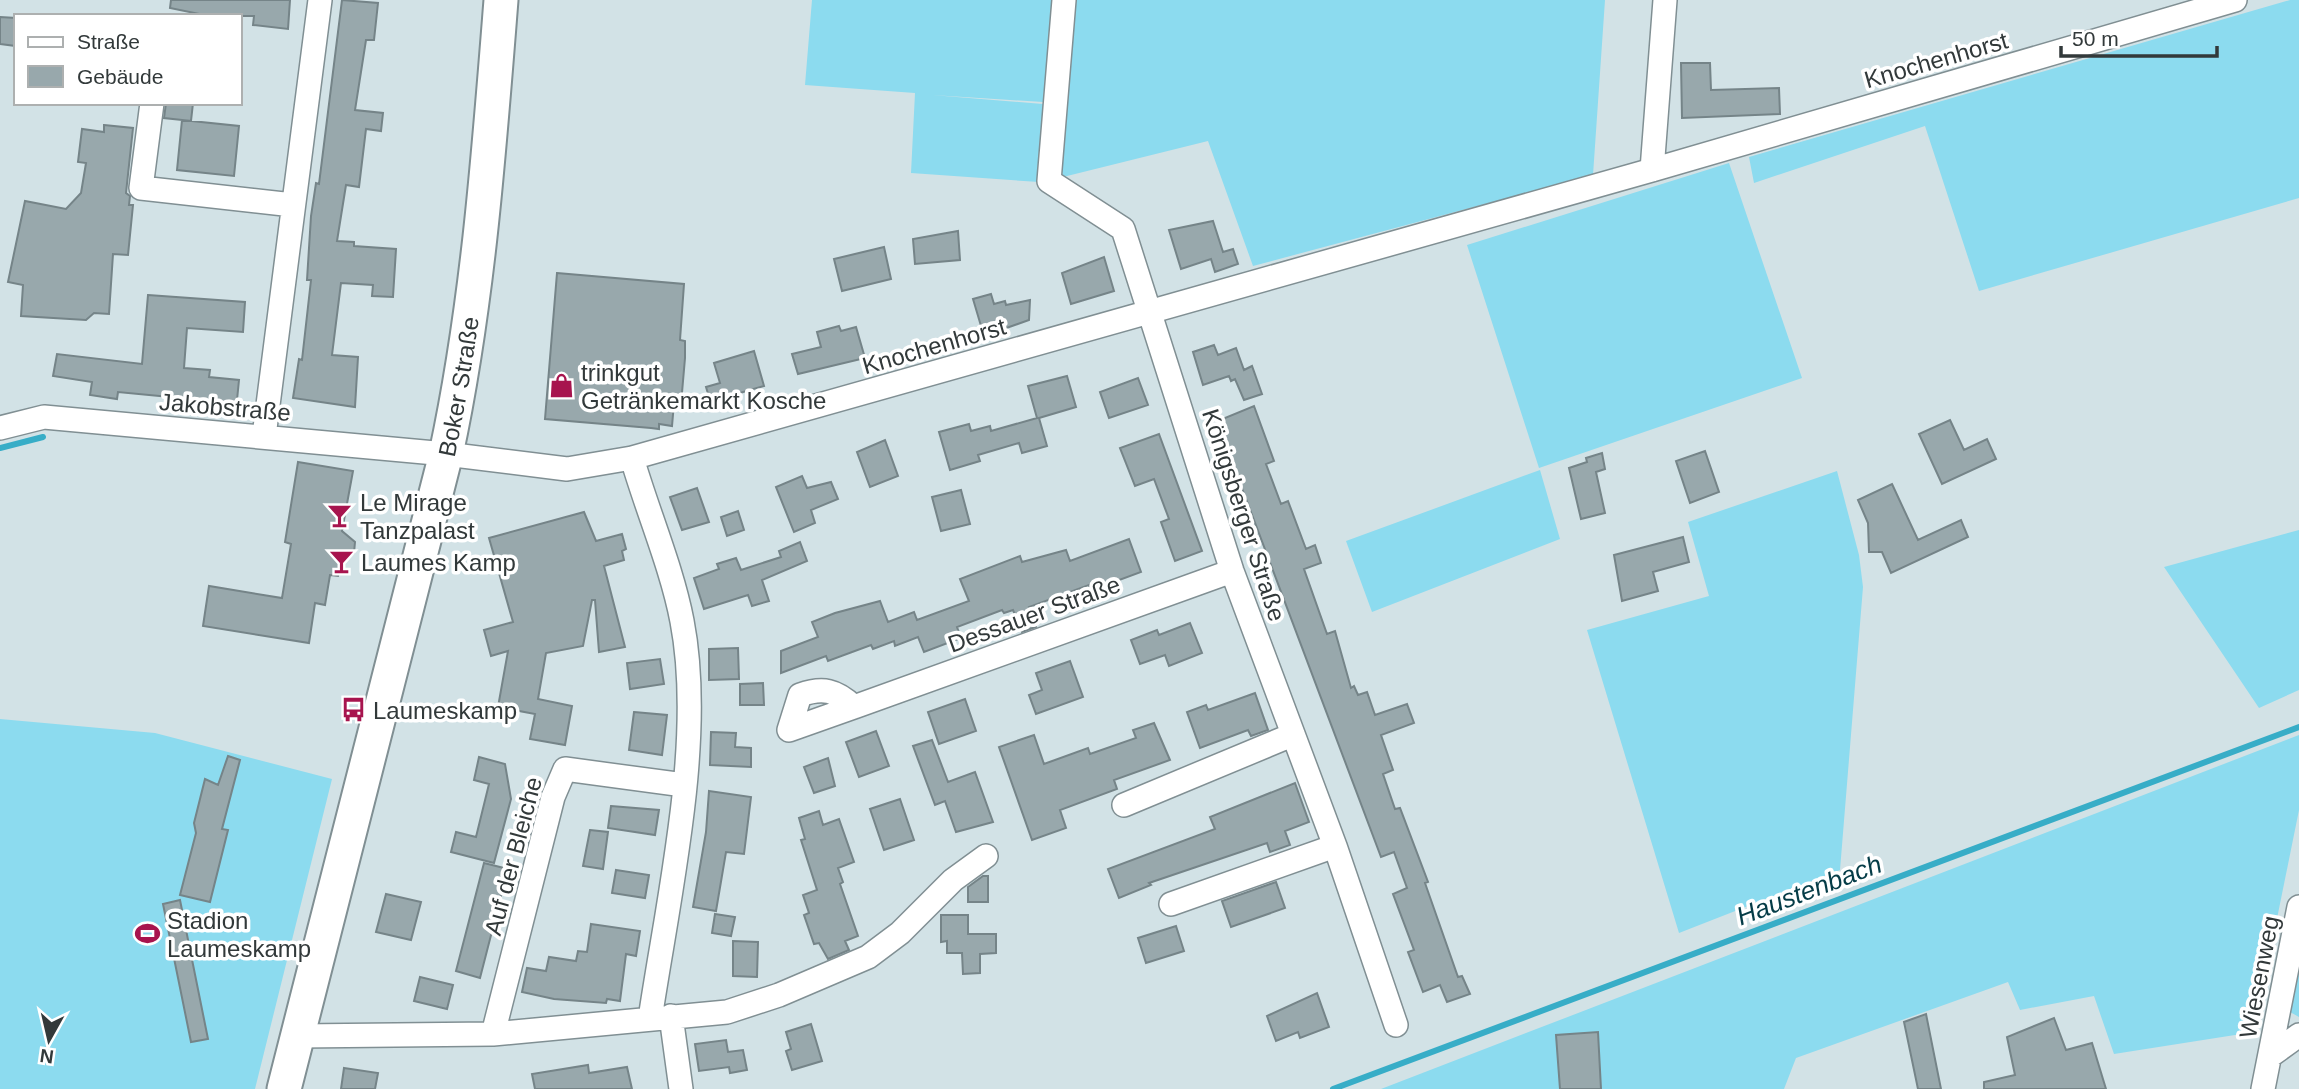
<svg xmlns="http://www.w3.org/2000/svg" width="2299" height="1089" font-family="Arial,sans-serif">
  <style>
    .grass { fill: #8cdbef }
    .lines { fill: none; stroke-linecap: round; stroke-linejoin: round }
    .stream { stroke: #37adc7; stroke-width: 6 }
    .building { fill: #98a8ac; stroke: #758488; stroke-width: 2 }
    .minor-casing { stroke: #808f93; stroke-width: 26 }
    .secondary-casing { stroke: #808f93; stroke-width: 37 }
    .minor { stroke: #fff; stroke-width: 23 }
    .secondary { stroke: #fff; stroke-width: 33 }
    .labels { text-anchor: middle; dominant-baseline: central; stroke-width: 7; stroke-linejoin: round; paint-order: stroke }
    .street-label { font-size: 24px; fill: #32393a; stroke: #fff }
    .poi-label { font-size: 24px; fill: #32393a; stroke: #fff; text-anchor: start }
    .water-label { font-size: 26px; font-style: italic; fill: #053c47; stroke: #fff }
  </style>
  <rect width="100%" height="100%" fill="#d2e2e6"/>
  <path class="grass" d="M812 0H1052L1043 102 932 95 1043 104 1039 182 911 173 915 93 805 85Z
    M1072 0H1605L1593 175 1253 266 1208 141 1063 177 1059 156Z
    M2290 0H2299V198L1979 291 1925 126 1754 183 1749 157Z
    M1729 163 1802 378 1539 468 1467 245Z
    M1540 470 1560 539 1372 612 1346 541Z
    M1837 471 1859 555 1863 587 1840 870 1679 933 1587 630 1709 596 1688 522Z
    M2299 530V690L2259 708 2164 567Z
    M0 719 155 733 332 779 255 1089H0Z
    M2299 735V810L2254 1032 2114 1054 2094 996 2020 1010 2008 982 1796 1058 1784 1089H1381Z
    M2299 964V1017L2290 1012Z"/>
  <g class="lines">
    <path class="stream" d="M0 448 43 437
      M1333 1089 2299 727"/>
  </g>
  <path class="building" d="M171 0H290L288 29 253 25 254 16H209L170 8Z
    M342 0 378 3 374 40H366L355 110 383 113 381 131 366 129 359 187 346 185 337 241 354 242V246L396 249 393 297 372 296 373 285 341 283 332 355 358 357 355 407 293 398 299 359 302 360 311 280H307L311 216 316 183 319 184Z
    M0 17 16 18V46L0 44Z
    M1681 63H1710L1711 90 1779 88 1780 114 1682 118Z
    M166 103H193L191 121 164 118Z
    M182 120 239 126 234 176 177 170Z
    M104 125 133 128 126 193 130 196 129 205H133L128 255 113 254 109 314 94 313 86 320 21 316 23 285 8 282 25 201 66 209 81 193 86 163 78 162 82 129 104 132Z
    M1213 221 1223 252 1233 249 1238 264 1215 272 1211 259 1181 269 1169 230Z
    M958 231 960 260 915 264 913 239Z
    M884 247 891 279 842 291 834 259Z
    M1104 257 1114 291 1071 304 1062 273Z
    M557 273 684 284 680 340 685 341V358L681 404 674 403 672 426 659 424V429L651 428 545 419Z
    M991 294 994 304 1005 301 1006 305 1030 300 1029 320 984 336 973 299Z
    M148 295 245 302 243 332 187 328 184 368 210 370 209 377 239 380 236 410 200 407 201 400 118 392 117 399 90 395 92 382 53 376 57 354 142 364Z
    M839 326 841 331 856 327 865 358 798 374 792 354 821 347 817 332Z
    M1214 345 1218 355 1236 348 1244 370 1252 366 1262 394 1244 400 1235 379 1231 381 1229 376 1203 385 1193 352Z
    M754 351 764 386 726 397 728 402 712 407 706 387 720 383 714 363Z
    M1067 376 1076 407 1039 418 1047 446 1022 453 1019 443 978 455 980 461 950 470 939 432 969 424 971 431 990 426 991 431 1037 418 1028 386Z
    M1138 378 1148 405 1109 418 1100 392Z
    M1254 406 1274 461 1266 464 1281 504 1288 501 1306 549 1315 545 1321 563 1304 569 1327 634 1335 631 1351 688 1354 686 1358 695 1367 692 1375 715 1407 704 1414 723 1381 735 1393 770 1383 774 1395 809 1400 808 1428 882 1425 883 1458 977 1462 976 1470 994 1447 1002 1440 985 1423 992 1408 952 1414 950 1393 894 1407 888 1394 852 1381 857 1223 438 1226 437 1220 420Z
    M1950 420 1964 450 1987 439 1996 459 1942 484 1919 434Z
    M1159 434 1202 551 1175 561 1161 522 1169 519 1154 479 1135 486 1120 448Z
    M885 440 898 476 870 487 857 452Z
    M1705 451 1719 492 1690 503 1676 461Z
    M1602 453 1605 469 1596 472 1605 513 1581 519 1569 468 1587 462 1586 458Z
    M298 462 353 471 342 531 355 542 354 553 340 563 338 576 330 575 325 605 315 603 309 643 203 626 209 586 282 598 291 544 285 542Z
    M802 476 807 488 831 482 838 499 811 510 815 523 794 532 776 487Z
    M1892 484 1918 540 1961 520 1968 537 1891 573 1882 552H1869L1868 523 1858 500Z
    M697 488 709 522 682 530 670 497Z
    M961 490 970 524 941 531 932 497Z
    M738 511 744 530 727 536 721 517Z
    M584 512 596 541 622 534 626 549 622 551 624 560 604 566 625 647 599 652 595 600H592L583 646 546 653 538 699 572 706 565 745 530 739 535 714 498 707 508 651 491 656 484 630 513 622 489 538Z
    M1683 537 1689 562 1653 572 1658 591 1622 601 1614 555Z
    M1129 539 1141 572 1103 586 1090 588 1089 585 1029 607 1036 627 1022 632 1013 610 1004 613 1002 610 957 627 961 638 924 652 918 637 895 646 894 641 873 649 871 645 828 661 826 656 781 673V651L818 637 812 622 835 613 880 601 888 622 914 612 917 620 969 601 960 579 1020 556 1022 562 1066 550 1070 561Z
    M800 542 807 561 762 580 769 601 752 606 748 595 704 609 694 578 719 569 717 564 736 558 741 570 781 557 779 551Z
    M1190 623 1202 653 1169 666 1165 655 1140 664 1131 640 1157 630 1159 635Z
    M738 648 739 679 709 680V649Z
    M660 659 664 684 630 689 627 663Z
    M1070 661 1083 697 1036 714 1029 695 1042 690 1036 673Z
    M763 683 764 705H740V684Z
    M1255 693 1268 730 1251 736 1248 730 1200 748 1187 712 1206 705 1208 710Z
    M965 699 976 731 939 744 928 712Z
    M634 712 667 715 662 755 629 750Z
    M1154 723 1170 760 1114 780 1117 789 1060 810 1066 828 1032 840 999 747 1034 735 1044 764 1088 748 1090 754 1136 738 1133 730Z
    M876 731 889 766 859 777 846 742Z
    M711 732 736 733 735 747 751 748V767L710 765Z
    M932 740 948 782 975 772 993 822 956 832 945 801 935 805 913 746Z
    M228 756 240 760 222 829 228 830 210 902 180 895 196 833 194 823 205 779 218 785Z
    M479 757 505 764 511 799 494 863 451 852 456 832 476 837 489 784 474 780Z
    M828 758 835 786 814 793 804 767Z
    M1295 783 1309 822 1285 831 1290 845 1270 852 1267 843 1149 883 1151 885 1119 898 1108 869 1215 829 1210 817Z
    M709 791 751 797 744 854 726 852 716 911 693 907 706 832Z
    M900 799 914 840 884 850 870 809Z
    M611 806 659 810 655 835 608 828Z
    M819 811 823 825 839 819 854 862 838 868 843 882 840 884 858 936 845 941 849 950 828 959 819 943 814 944 804 915 809 913 803 895 817 890 801 840 805 839 799 818Z
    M590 830 608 832 603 869 583 866Z
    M484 863 508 869 480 978 456 971Z
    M616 870 649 875 645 898 612 893Z
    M983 876H988V902H968V887Z
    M1276 882 1285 908 1231 927 1222 901Z
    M386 894 421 902 411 940 376 932Z
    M180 900 208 1039 191 1042 163 904Z
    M715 914 735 917 731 936 712 933Z
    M941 915H968V934H996V953L980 954V973L963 974 962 953H947V941L941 942Z
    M591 924 640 931 636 956 626 954 620 1001 607 999 606 1003 554 999 522 992 527 968 546 971 549 957 576 961 578 951 587 952Z
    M1176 926 1184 951 1146 963 1138 938Z
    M733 941 758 942 757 977 733 976Z
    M420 977 453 985 447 1009 414 1001Z
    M1317 993 1329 1027 1300 1038 1298 1032 1276 1041 1267 1016Z
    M1926 1014 1941 1089H1918L1904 1022Z
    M2054 1018 2066 1050 2092 1043 2106 1089H1984V1082L2015 1075 2007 1037Z
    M811 1024 822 1061 792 1070 786 1051 791 1049 786 1032Z
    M1598 1032 1601 1089H1560L1556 1035Z
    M726 1040 728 1052 743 1050 747 1070 730 1073 729 1067 699 1071 695 1044Z
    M588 1065 589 1073 627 1067 632 1089H535L532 1074Z
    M344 1068 378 1073 375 1089H341Z"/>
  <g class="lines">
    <defs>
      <path id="minor" d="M1064 0 1049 181 1123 229 1232 571 1335 846 1396 1025
        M152 103 141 188 293 205
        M1652 170 1665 0
        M0 428 44 417 446 454 567 469 632 458 1652 170 2235 0
        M264 436 320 0
        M632 458C647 510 672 568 682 621 705 740 668 898 650 1019
        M854 707 789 730 800 695C823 687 836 690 854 707L1232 571
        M1124 805 1292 735
        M1171 904 1335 846
        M671 1016 681 1089
        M493 1034 553 797 565 769 684 785
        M298 1036 493 1034 727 1012 779 995 868 957 900 933 953 880 986 856
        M2270 1056 2299 1035
        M2263 1089 2299 907"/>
      <g id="secondary">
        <path id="s1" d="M284 1089 446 454C478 304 489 152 501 0"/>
      </g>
    </defs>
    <use href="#minor" class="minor-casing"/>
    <use href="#secondary" class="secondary-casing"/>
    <use href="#minor" class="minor"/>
    <use href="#secondary" class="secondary"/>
  </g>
  <defs>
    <symbol id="shop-bare" viewBox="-9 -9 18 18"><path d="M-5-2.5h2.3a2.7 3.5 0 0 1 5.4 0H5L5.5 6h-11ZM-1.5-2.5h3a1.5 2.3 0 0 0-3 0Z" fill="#a7144e" stroke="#fff" stroke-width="2.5" paint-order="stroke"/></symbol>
    <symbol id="bar-bare" viewBox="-9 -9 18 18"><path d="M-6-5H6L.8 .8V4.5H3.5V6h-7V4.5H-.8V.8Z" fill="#a7144e" stroke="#fff" stroke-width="2.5" paint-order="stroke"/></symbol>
    <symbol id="bus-bare" viewBox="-9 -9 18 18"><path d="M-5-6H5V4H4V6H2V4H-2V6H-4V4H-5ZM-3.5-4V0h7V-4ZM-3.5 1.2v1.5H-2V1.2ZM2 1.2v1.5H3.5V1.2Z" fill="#a7144e" stroke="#fff" stroke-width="2.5" paint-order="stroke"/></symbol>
    <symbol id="stadium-bare" viewBox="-9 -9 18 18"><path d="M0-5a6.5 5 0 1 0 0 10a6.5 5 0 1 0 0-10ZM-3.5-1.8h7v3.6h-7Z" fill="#a7144e" stroke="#fff" stroke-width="2.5" paint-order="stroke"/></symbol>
  </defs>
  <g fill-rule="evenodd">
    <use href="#shop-bare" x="544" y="368" width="35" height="35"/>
    <use href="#bar-bare" x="322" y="498" width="35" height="35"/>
    <use href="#bar-bare" x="324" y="544" width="35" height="35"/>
    <use href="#bus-bare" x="336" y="692" width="35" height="35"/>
    <use href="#stadium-bare" x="130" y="916" width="35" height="35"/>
  </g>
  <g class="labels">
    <g class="street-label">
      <text transform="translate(1936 60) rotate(-16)">Knochenhorst</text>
      <text transform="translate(934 346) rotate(-16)">Knochenhorst</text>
      <text stroke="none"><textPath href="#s1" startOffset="724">Boker Straße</textPath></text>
      <text transform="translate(225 407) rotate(5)">Jakobstraße</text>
      <text transform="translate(1244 515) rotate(72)">Königsberger Straße</text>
      <text transform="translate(1034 614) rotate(-20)">Dessauer Straße</text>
      <text transform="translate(513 856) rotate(-75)">Auf der Bleiche</text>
      <text transform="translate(2259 977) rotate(-79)">Wiesenweg</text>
    </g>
    <g class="poi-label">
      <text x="581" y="372">trinkgut<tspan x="581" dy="28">Getränkemarkt Kosche</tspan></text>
      <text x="360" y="502">Le Mirage<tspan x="360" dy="28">Tanzpalast</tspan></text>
      <text x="361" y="562">Laumes Kamp</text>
      <text x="373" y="710">Laumeskamp</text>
      <text x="167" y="920">Stadion<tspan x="167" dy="28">Laumeskamp</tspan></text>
    </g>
    <g class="water-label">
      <text transform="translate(1809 890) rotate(-21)">Haustenbach</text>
    </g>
  </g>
  <rect x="14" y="14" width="228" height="91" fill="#ffffff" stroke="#adb0b0" stroke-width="2"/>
  <rect x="28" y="37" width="35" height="10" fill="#ffffff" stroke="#adb0b0" stroke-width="2"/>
  <text x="77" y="49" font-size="21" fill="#32393a">Straße</text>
  <rect x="28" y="66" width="35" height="21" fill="#98a8ac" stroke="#adb0b0" stroke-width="2"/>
  <text x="77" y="84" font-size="21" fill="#32393a">Gebäude</text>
  <g transform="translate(49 1040) rotate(188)" stroke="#ffffff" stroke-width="5" paint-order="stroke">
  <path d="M0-5L12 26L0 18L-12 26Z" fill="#32393a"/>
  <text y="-10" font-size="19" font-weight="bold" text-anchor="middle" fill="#32393a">N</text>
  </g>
  <path d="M2061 46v10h156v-10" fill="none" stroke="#32393a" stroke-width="3.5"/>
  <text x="2072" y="46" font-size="21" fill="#32393a" stroke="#ffffff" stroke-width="5" paint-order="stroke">50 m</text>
</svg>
